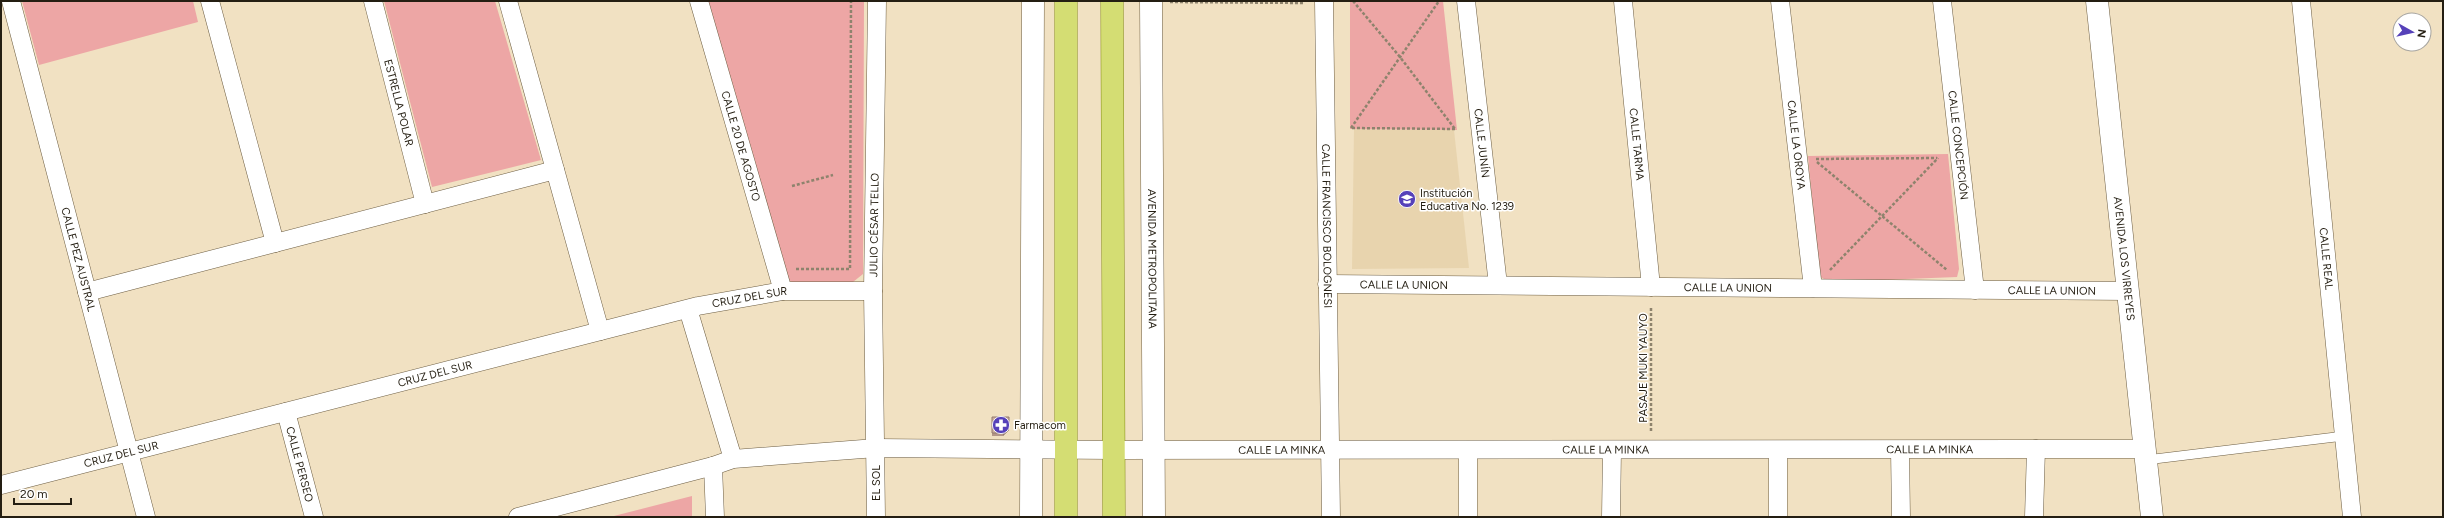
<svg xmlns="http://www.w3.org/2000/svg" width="2444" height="518" font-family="Figtree,sans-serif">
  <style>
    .built { fill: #e8d4ae }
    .green { fill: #eda6a5 }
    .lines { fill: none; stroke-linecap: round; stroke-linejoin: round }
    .service-casing { stroke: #6d5e43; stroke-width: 10 }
    .minor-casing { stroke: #6d5e43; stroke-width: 19 }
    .tertiary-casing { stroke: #6d5e43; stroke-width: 23 }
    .primary-casing { stroke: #848b15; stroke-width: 23 }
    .path { stroke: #8e836d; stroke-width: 2.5; stroke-dasharray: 3 2; stroke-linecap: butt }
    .service { stroke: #fff; stroke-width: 9 }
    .minor { stroke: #fff; stroke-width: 18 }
    .tertiary { stroke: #fff; stroke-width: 22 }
    .primary { stroke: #d4dd73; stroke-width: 22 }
    .wall { fill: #b29687 }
    .shaded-wall { fill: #917a6e }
    .building { fill: #cfaf9d; stroke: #917a6e }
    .labels { text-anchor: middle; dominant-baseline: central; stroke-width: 3; stroke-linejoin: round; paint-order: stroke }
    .street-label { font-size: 11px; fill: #241e12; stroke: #fff }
    .poi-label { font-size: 11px; fill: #241e12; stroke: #fff; text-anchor: start }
  </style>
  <rect width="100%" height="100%" fill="#f1e1c2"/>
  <path class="built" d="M1354 129 1454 130 1469 268 1352 269Z"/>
  <path class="green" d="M22 1H193L198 22 39 65Z
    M384 1H495L541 160 432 187Z
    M705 1H864L863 274 853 282 793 283 779 273Z
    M1350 1H1443L1457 130 1350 129Z
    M1948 154 1959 269 1957 277 1829 282 1819 276 1808 156Z
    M692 496V517H610Z"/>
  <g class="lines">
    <defs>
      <path id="service" d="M2146 460 2344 436"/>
      <g id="minor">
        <path id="s1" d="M11 1 146 517"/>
        <path d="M210 1 275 243"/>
        <path id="s2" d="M373 1 425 204"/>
        <path d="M508 1 600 331"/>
        <path id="s3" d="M699 1 783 291"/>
        <path id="s4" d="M1324 1 1331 517"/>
        <path id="s5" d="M1466 1 1498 285"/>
        <path id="s6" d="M1623 1 1651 287"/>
        <path id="s7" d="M1780 1 1813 288"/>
        <path id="s8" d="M1942 1 1975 290"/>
        <path id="s9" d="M2301 1 2352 517"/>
        <path id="s10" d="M1327 284 2129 291"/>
        <path d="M87 292 555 170"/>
        <path d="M688 309 733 459"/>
        <path id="s11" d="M286 412 314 517"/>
        <path d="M1468 450V517"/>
        <path d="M1778 450V517"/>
        <path d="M1900 450 1901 517"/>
        <path d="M713 466 715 517"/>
        <path id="s12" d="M1 485 698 306 783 291H873"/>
        <path id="s13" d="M518 517 713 466 733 459 876 448 1114 450 2145 449"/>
        <path id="s14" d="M876 517 873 291 877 1"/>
        <path d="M1611 517 1612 450"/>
        <path d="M2034 517 2036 449"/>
      </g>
      <g id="tertiary">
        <path id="s15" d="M1151 1 1154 517"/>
        <path id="s16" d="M2097 1 2152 517"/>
        <path d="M1031 517 1033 1"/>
      </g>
      <path id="primary" d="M1066 1V517
        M1112 1 1114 517"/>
    </defs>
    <use href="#service" class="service-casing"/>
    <use href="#minor" class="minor-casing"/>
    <use href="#tertiary" class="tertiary-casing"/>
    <use href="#primary" class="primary-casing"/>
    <path class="path" d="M1353 1 1400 57 1455 129
      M1170 2 1305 3
      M1351 128 1439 1
      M1352 128 1455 129
      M1816 159 1937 158
      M1817 162 1947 270
      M792 186 833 175
      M796 269H850L851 1
      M1830 270 1938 158
      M1651 431V306"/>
    <use href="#service" class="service"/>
    <use href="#minor" class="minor"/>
    <use href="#tertiary" class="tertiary"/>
    <use href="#primary" class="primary"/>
  </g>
  <path class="wall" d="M992 417 1009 430 1003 436H992Z"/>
  <path class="shaded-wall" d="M1009 427V430L1003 436V433Z"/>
  <path class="building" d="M992 417H1009V427L1003 433H992Z"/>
  <defs>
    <symbol id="school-disc" viewBox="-11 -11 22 22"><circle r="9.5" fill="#5641b9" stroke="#fff"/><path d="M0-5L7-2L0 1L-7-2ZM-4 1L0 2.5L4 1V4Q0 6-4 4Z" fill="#fff"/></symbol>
    <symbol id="pharmacy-disc" viewBox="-11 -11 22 22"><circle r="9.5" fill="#5641b9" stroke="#fff"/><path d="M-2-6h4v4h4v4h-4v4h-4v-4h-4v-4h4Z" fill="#fff"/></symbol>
  </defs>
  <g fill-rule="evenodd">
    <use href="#school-disc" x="1397" y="189" width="20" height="20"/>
    <use href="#pharmacy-disc" x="991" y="415" width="20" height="20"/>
  </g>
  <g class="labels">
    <g class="street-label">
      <text stroke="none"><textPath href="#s2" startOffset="105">ESTRELLA POLAR</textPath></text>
      <text stroke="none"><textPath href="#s5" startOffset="143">CALLE JUNÍN</textPath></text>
      <text stroke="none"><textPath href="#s6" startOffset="144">CALLE TARMA</textPath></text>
      <text stroke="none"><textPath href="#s7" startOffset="145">CALLE LA OROYA</textPath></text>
      <text stroke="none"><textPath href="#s3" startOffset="151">CALLE 20 DE AGOSTO</textPath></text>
      <text stroke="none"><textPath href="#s8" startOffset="145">CALLE CONCEPCIÓN</textPath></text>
      <text stroke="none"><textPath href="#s14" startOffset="292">JULIO CÉSAR TELLO</textPath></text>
      <text stroke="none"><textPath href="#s4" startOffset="225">CALLE FRANCISCO BOLOGNESI</textPath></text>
      <text stroke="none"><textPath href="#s1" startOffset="267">CALLE PEZ AUSTRAL</textPath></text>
      <text stroke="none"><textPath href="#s15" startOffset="258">AVENIDA METROPOLITANA</textPath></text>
      <text stroke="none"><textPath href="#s16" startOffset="259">AVENIDA LOS VIRREYES</textPath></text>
      <text stroke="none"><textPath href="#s9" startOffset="259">CALLE REAL</textPath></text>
      <text stroke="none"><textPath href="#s10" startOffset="77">CALLE LA UNION</textPath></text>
      <text stroke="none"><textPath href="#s10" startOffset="401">CALLE LA UNION</textPath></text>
      <text stroke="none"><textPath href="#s10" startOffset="725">CALLE LA UNION</textPath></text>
      <text stroke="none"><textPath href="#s12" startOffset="772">CRUZ DEL SUR</textPath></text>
      <text transform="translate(1643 368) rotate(-90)">PASAJE MUKI YAUYO</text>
      <text stroke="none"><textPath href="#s12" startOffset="448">CRUZ DEL SUR</textPath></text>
      <text stroke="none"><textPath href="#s13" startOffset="772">CALLE LA MINKA</textPath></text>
      <text stroke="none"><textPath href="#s13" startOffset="1096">CALLE LA MINKA</textPath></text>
      <text stroke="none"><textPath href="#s13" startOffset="1420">CALLE LA MINKA</textPath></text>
      <text stroke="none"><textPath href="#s12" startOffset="124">CRUZ DEL SUR</textPath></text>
      <text stroke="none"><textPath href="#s11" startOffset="54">CALLE PERSEO</textPath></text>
      <text transform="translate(876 483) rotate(-90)">EL SOL</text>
    </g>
    <g class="poi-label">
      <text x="1420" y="193">Institución<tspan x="1420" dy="13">Educativa No. 1239</tspan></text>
      <text x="1014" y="425">Farmacom</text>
    </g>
  </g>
  <rect width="2444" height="518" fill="none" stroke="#241e12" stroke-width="4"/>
  <g transform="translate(2412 32) rotate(98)"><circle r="19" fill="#ffffff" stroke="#a7a5a0"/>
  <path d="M0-3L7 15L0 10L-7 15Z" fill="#5641b9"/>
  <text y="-6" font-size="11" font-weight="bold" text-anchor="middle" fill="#241e12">N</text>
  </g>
  <path d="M14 498v6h57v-6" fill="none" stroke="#241e12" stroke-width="2"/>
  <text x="20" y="498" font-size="12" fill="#241e12" stroke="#ffffff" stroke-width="3" paint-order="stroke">20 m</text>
</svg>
